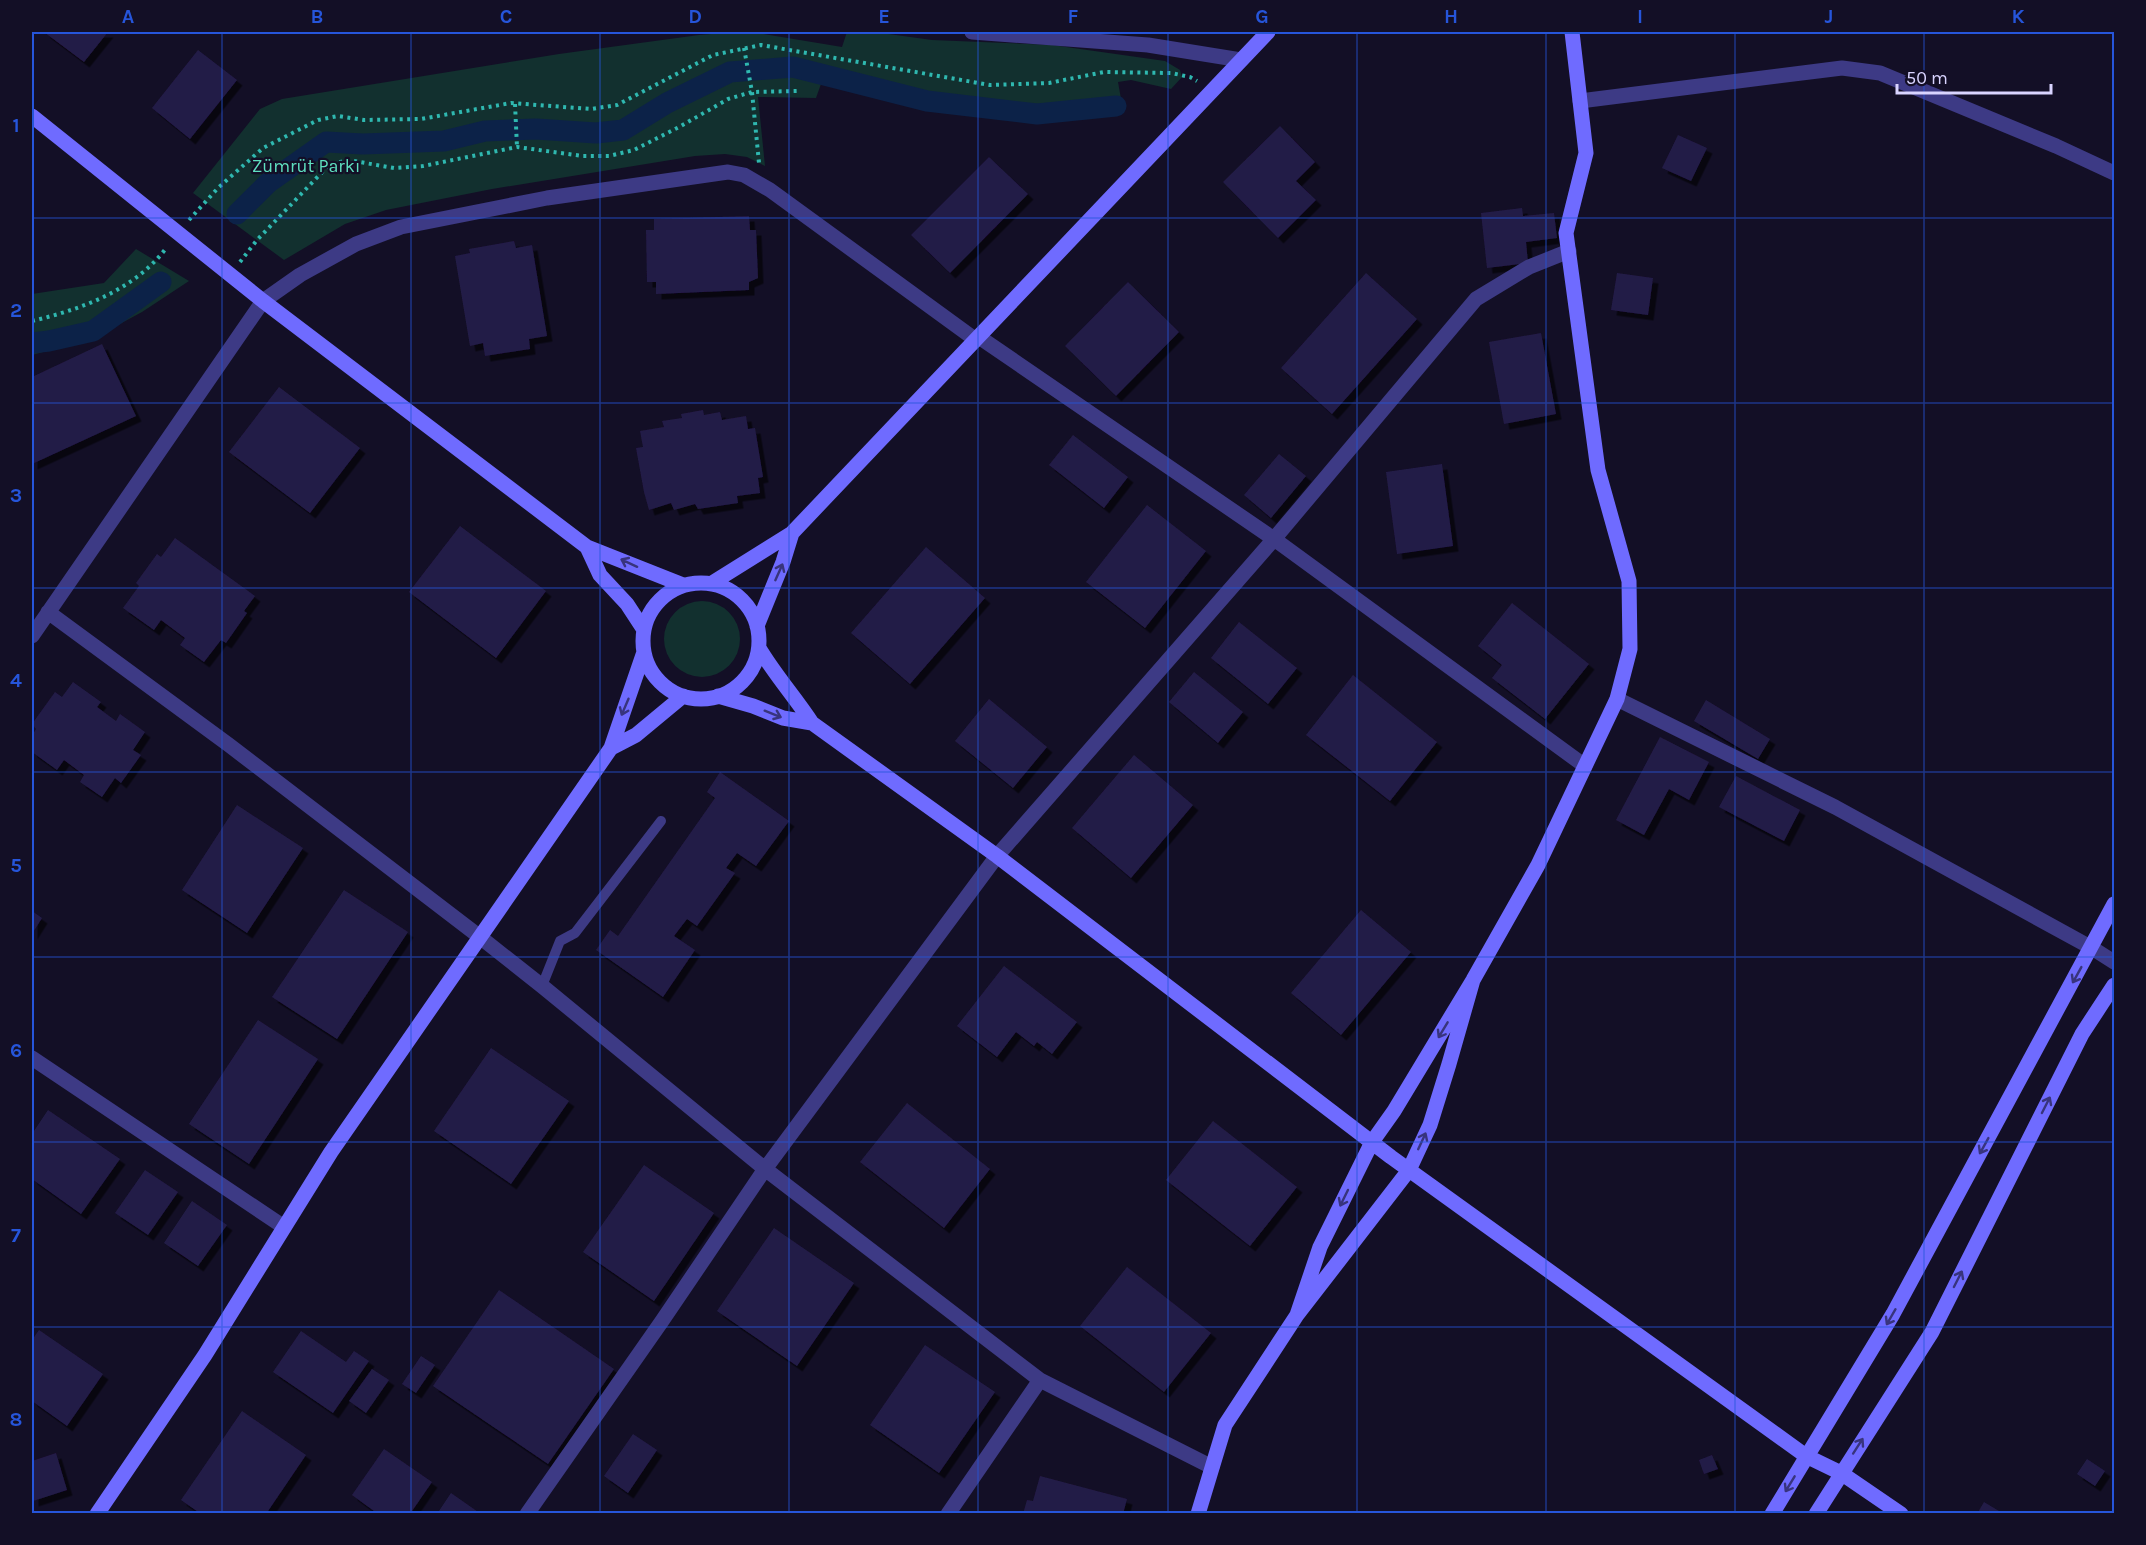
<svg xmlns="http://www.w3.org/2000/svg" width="2146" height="1545" font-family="Karla,sans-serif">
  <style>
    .green { fill: #12302f }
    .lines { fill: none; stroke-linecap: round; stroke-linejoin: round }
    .canal { stroke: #0c2248; stroke-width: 21 }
    .building { fill: #241b47; filter: url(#shadow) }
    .path { stroke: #2fb8b0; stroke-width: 4; stroke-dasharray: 3 4.5; stroke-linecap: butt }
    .lane { stroke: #3d3a85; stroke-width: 10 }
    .street { stroke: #3d3a85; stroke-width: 15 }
    .secondary { stroke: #6f6bff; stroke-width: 15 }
    .oneway { stroke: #38347d }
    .grid { fill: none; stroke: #2655da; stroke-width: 1.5; stroke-opacity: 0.55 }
    .labels { text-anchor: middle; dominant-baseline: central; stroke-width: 4.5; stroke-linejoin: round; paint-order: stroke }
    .park-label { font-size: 18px; fill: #5fe0c0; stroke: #130f26 }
    .neatline { fill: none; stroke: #2655da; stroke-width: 2 }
    .grid-label { font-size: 20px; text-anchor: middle; font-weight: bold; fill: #2655da }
  </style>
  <defs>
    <filter id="shadow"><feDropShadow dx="5.5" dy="5.5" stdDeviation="0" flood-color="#0009"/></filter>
  </defs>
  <rect width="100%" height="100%" fill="#130f26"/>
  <path class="green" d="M736 32H751L842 47 847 32H874L932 40 1052 45 1165 61 1180 70 1182 77 1171 89 1131 80 1118 82 1123 110 1043 118 927 104 821 84 816 98 758 97 765 166 747 157 725 154 695 156 492 189 386 210 345 224 284 260 193 193 260 109 282 99 559 54 699 35Z
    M136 249 189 281 142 312 92 339 32 355V294L104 283Z
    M664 639a38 38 0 1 1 76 0a38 38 0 1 1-76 0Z"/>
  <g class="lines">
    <path class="canal" d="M237 214 268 183 326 142 363 144 444 141 485 131 536 129 596 133 623 130 667 103 730 72 793 67 927 101 1037 114 1116 106
      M32 343 49 341 93 331 161 282"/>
  </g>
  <path class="building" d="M44 32H108L84 62Z
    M198 50 237 80 190 139 152 108Z
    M1280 126 1315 162 1296 181 1316 200 1278 238 1223 182Z
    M1678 135 1707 148 1691 181 1662 168Z
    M989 157 1028 194 950 273 911 235Z
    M1522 208 1523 216 1554 213 1557 238 1526 242 1528 263 1487 268 1481 213Z
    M749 216 750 230H756L758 278 749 282V290L656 294V282H647L646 230H654V219Z
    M514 241 516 248 532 245 547 336 529 339 530 349 485 356 483 343 470 346 455 256 470 253 469 249Z
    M1366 273 1417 319 1332 414 1281 368Z
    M1617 273 1653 278 1648 315 1611 310Z
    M1128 282 1179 332 1116 396 1065 346Z
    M1541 333 1556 414 1504 424 1489 342Z
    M102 344 136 416 32 464V377Z
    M279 387 360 448 310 513 229 452Z
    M703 410 704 415 720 412 722 420 746 416 748 429 755 428 763 477 758 478 760 493 737 496 738 503 698 509 695 504 674 510 671 503 649 510 644 492 636 448 643 447 640 431 664 427 662 421 682 418 681 414Z
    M1073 435 1128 477 1104 508 1049 465Z
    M1279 454 1306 476 1271 518 1244 495Z
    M1442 464 1453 546 1397 554 1386 472Z
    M1147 505 1206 551 1145 628 1086 582Z
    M460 526 546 591 496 658 409 592Z
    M175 538 255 596 244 611 247 613 226 643 221 640 204 662 180 645 185 638 161 620 154 630 123 608 139 586 136 583 157 554 161 557Z
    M926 547 985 598 910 684 851 633Z
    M1512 603 1589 664 1545 719 1492 678 1502 665 1478 646Z
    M1239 622 1297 668 1268 704 1211 658Z
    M1194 672 1243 712 1218 743 1169 702Z
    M1353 675 1437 742 1390 801 1306 735Z
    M73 682 101 702 97 707 116 721 120 714 145 732 133 750 141 755 121 783 115 778 102 797 80 782 84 775 64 760 57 770 32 752V736L36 729 32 724 55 692 62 697Z
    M989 699 1047 747 1013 788 955 741Z
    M1706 700 1770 739 1758 759 1694 721Z
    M1660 737 1709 762 1689 800 1669 789 1644 835 1616 820Z
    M1134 755 1193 805 1131 878 1072 828Z
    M720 772 789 821 756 866 737 853 726 868 735 873 697 926 687 919 674 936 695 950 663 997 596 950 610 930 618 936 715 798 707 792Z
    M1736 776 1800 810 1784 841 1719 807Z
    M237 805 303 848 247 933 182 890Z
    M344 890 408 932 337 1039 272 997Z
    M1361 910 1411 952 1341 1035 1291 993Z
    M32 911 42 918 32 934Z
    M1004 966 1077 1022 1052 1054 1037 1042 1034 1046 1016 1032 997 1057 957 1026Z
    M258 1020 318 1059 249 1164 189 1124Z
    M491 1048 569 1101 511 1184 434 1131Z
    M907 1103 990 1169 944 1228 860 1162Z
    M48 1110 120 1159 81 1214 32 1179V1134Z
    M1213 1121 1297 1187 1250 1246 1166 1180Z
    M644 1165 714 1213 654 1301 583 1252Z
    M145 1170 178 1192 148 1235 115 1213Z
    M192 1201 227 1225 198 1266 164 1243Z
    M774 1228 854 1283 797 1366 717 1311Z
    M1127 1267 1211 1333 1164 1392 1080 1326Z
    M499 1290 614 1369 548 1464 433 1386Z
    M39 1330 103 1374 67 1426 32 1401V1340Z
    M301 1331 346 1362 354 1351 369 1361 333 1413 273 1372Z
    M925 1345 995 1392 939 1473 870 1425Z
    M421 1356 435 1365 416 1393 402 1384Z
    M372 1369 389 1380 366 1413 349 1401Z
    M242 1411 306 1455 266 1514H201L181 1500Z
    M633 1434 657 1450 628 1493 604 1476Z
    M384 1449 432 1482 410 1514H378L352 1495Z
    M56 1453 67 1490 33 1501 32 1461Z
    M1712 1455 1718 1469 1704 1474 1699 1460Z
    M2087 1459 2105 1471 2095 1486 2077 1474Z
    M1040 1476 1127 1499 1123 1514H1023L1027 1500 1033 1501Z
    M451 1493 481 1514H437Z
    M1984 1502 2004 1514H1977Z"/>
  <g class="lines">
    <path class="path" d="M744 48 752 92 759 163
      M515 104 517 147
      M189 220 218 188 263 148 318 120 338 116 364 120 421 119 511 103 591 109 617 105 713 55 761 45 990 85 1049 83 1104 72 1171 73 1190 77 1197 81
      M240 262 257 240 329 165 348 160 394 168 423 166 517 147 583 156H609L634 150 681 126 728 99 752 92 799 91
      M32 321C82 309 135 290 167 247"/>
    <path class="lane" d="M542 986 560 941 575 933 661 821"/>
    <path class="street" d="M972 32 1148 45 1241 60
      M1580 101 1842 68 1880 73 2056 146 2114 173
      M979 337 1274 539 1585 766
      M48 612 229 745 480 937 542 986 765 1169 1040 1380 1212 1467
      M32 636 263 301 300 275 356 244 401 227 547 198 728 172 744 175 770 190 976 340
      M1617 699 1835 807 2092 948 2114 962
      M32 1058 284 1227
      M527 1514 662 1321 765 1169 997 856 1274 539 1476 299 1529 267 1569 251
      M948 1514 1040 1380"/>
    <path class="secondary" d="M32 116 263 301 587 547
      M792 533 1268 32
      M643 641a58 58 0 1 1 116 0a58 58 0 1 1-116 0Z
      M712 583 792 533 783 562 757 626
      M644 630 627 604 600 575 587 547 683 585
      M644 652 611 748 636 735 683 696
      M718 696 753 706 783 718 812 723C795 697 775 675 759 648
      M812 723 997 856 1391 1157 1806 1456 1841 1473 1901 1514
      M1473 980 1449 1064 1430 1125 1409 1170 1297 1315 1320 1247 1372 1142 1394 1111 1473 980 1538 865 1617 699 1630 649 1629 581 1598 470 1566 233 1586 153 1572 32
      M97 1514 205 1355 331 1152 611 748
      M1198 1514 1225 1425 1297 1315
      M1772 1514 1893 1314 2114 904
      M1816 1514 1932 1332 2082 1034 2114 985"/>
  </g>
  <defs><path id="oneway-shaft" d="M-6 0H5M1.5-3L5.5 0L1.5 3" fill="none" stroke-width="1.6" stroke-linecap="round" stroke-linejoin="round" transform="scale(1.5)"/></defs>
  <g class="oneway">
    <use href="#oneway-shaft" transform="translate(629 563) rotate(-155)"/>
    <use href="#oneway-shaft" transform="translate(779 572) rotate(-66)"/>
    <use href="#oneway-shaft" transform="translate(625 707) rotate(113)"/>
    <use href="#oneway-shaft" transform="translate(773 714) rotate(22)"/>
    <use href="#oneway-shaft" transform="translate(2077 975) rotate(119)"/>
    <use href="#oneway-shaft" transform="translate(1443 1030) rotate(121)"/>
    <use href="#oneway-shaft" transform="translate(2046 1105) rotate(-63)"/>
    <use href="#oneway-shaft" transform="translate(1422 1141) rotate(-65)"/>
    <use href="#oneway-shaft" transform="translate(1984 1146) rotate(119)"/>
    <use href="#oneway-shaft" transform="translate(1344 1198) rotate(116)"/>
    <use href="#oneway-shaft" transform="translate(1958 1279) rotate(-63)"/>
    <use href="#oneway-shaft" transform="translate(1891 1317) rotate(120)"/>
    <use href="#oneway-shaft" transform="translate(1858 1446) rotate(-57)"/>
    <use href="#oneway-shaft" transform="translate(1790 1484) rotate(121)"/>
  </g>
  <path class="grid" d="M222 32V1514M411 32V1514M600 32V1514M789 32V1514M978 32V1514M1168 32V1514M1357 32V1514M1546 32V1514M1735 32V1514M1924 32V1514M32 218H2114M32 403H2114M32 588H2114M32 772H2114M32 957H2114M32 1142H2114M32 1327H2114"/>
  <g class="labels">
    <g class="park-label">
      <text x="306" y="166">Zümrüt Parkı</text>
    </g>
  </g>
  <rect width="2146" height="1545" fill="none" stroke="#130f26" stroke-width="66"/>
  <path d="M1897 84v9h154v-9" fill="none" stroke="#d9d4ff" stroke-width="3"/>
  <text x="1906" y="84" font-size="18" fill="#d9d4ff" stroke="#130f26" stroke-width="4.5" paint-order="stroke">50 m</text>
  <rect x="33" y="33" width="2080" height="1479" class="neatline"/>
  <g class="grid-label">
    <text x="128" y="23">A</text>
    <text x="317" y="23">B</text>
    <text x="506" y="23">C</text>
    <text x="695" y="23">D</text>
    <text x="884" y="23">E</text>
    <text x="1073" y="23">F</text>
    <text x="1262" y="23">G</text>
    <text x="1451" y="23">H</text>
    <text x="1640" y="23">I</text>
    <text x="1829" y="23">J</text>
    <text x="2018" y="23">K</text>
    <text x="16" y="132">1</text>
    <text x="16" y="317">2</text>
    <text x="16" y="502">3</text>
    <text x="16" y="687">4</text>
    <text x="16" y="872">5</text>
    <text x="16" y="1057">6</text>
    <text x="16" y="1242">7</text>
    <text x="16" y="1426">8</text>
  </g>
</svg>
